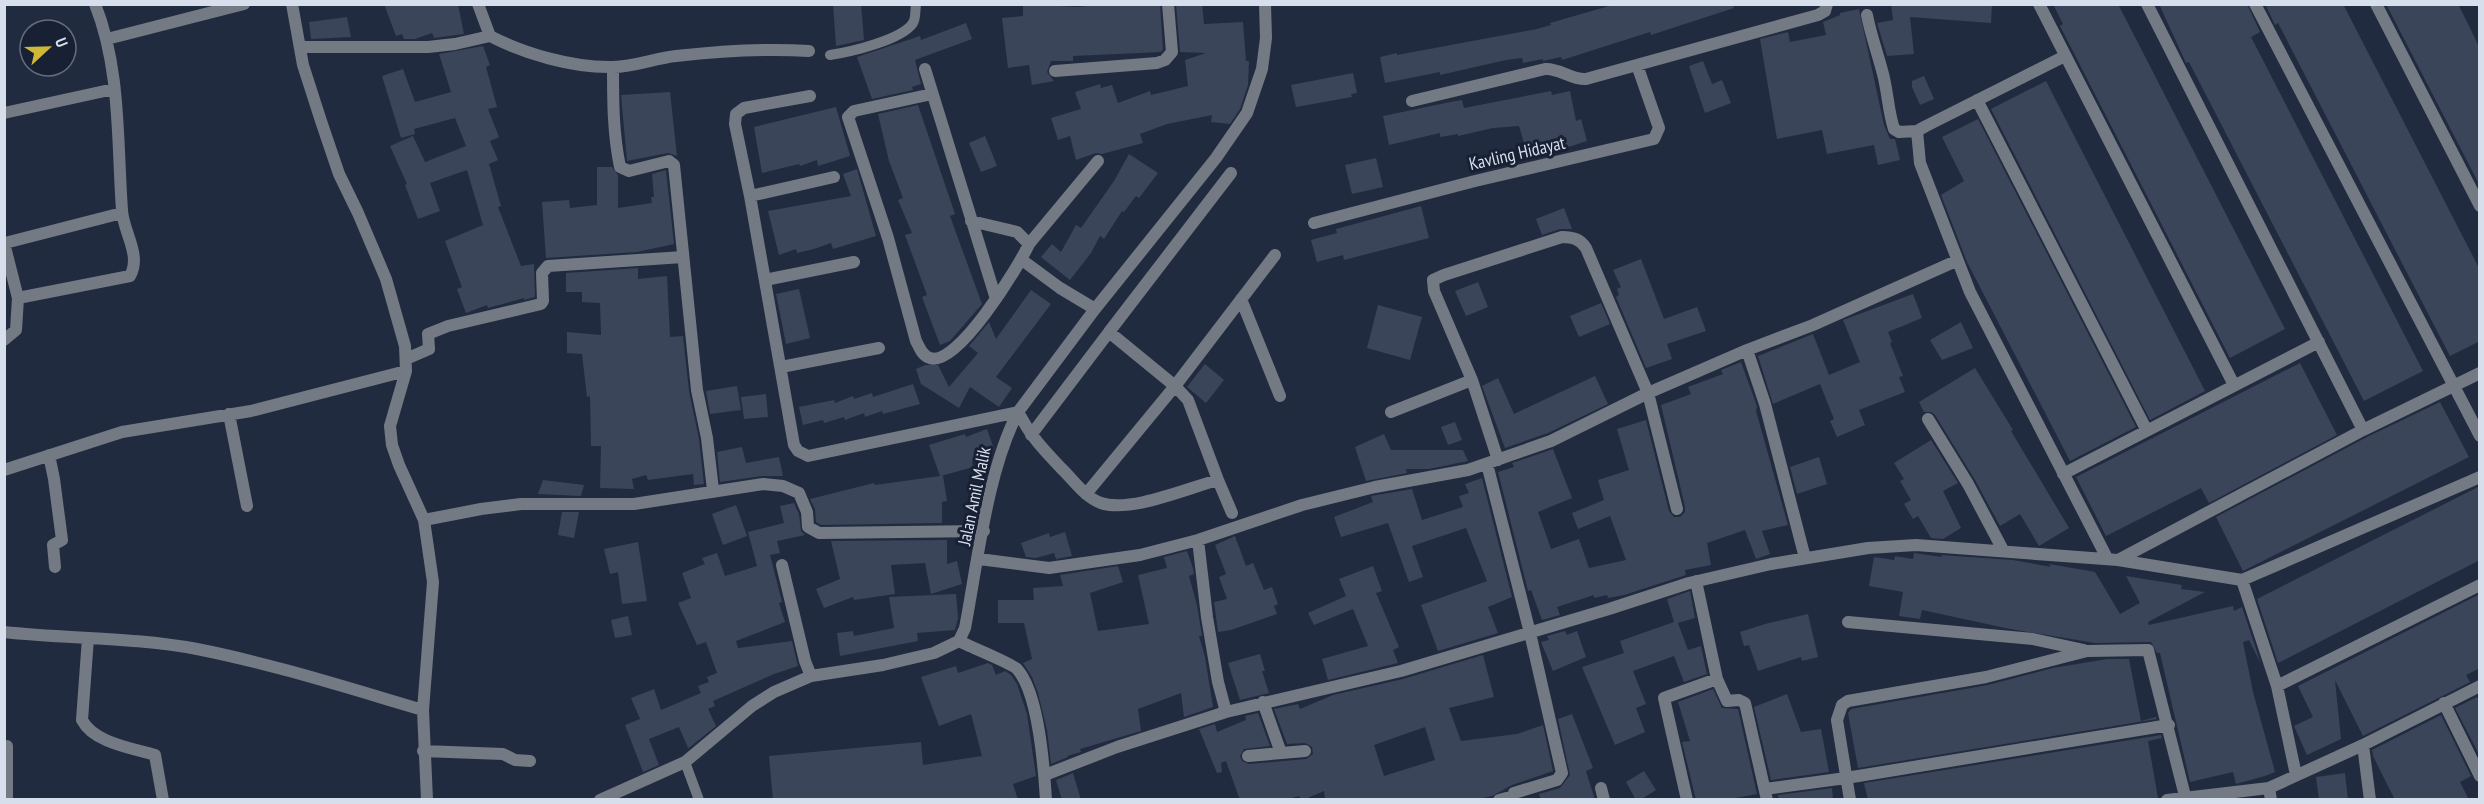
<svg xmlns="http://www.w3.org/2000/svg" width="2484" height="804" font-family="'PT Sans Narrow',sans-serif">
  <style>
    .building { fill: #3a455a; fill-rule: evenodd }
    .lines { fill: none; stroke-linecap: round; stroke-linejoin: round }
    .service { stroke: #747a84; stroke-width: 10 }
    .minor { stroke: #747a84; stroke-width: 12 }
    .labels { text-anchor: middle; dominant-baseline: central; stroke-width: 6; stroke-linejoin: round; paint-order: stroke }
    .street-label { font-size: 18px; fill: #d8dfec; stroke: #182134 }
  </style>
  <rect width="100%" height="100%" fill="#212b3f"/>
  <path class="building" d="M384 4H458L464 34 434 38 432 33 415 39H404L402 34 396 36Z
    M833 4H861L864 40 836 46Z
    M1023 4 1078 7 1108 4H1160L1163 49 1161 52 1073 56V61H1051L1047 72 1054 81 1032 85 1029 65 1008 68 1002 18 1023 16Z
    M1176 4H1202L1204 24 1243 22 1246 61H1249L1248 85 1240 109 1230 124 1211 122 1212 115 1167 124 1140 134 1143 143 1102 154 1096 153 1076 160 1070 136 1058 140 1051 118 1081 109 1075 92 1100 84 1101 88 1112 85 1118 103 1150 91 1151 95 1188 86 1185 60 1206 53 1180 52Z
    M1616 4H1733L1734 8 1651 35 1650 32 1562 60 1561 57 1543 61V59L1523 63 1522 58 1506 60 1440 75V72L1385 83 1380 57 1397 53V55L1537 29 1551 25 1550 23Z
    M1891 4H1992L1991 23 1910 17 1914 54 1887 56 1877 23 1893 20Z
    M2053 4H2118L2285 329 2230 358 2060 26 2063 24Z
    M2159 4H2247L2260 32 2251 37 2423 371 2364 401 2189 62 2186 63Z
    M2265 4H2343L2480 270V341L2450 356 2278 23 2275 25Z
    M2386 4H2458L2470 28 2480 49V186Z
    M1859 9 1884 125 1890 139H1895L1900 160 1878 165 1874 145 1827 154 1822 130 1777 139 1760 39 1788 32 1790 42 1826 35 1823 22 1840 15V13Z
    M347 17 351 37 311 39 309 22Z
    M966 23 972 39 915 60 921 84 912 87 913 90 872 99 857 57 920 36 921 40Z
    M483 46 490 65 486 67 497 107 488 109 499 137 490 141 498 160 489 164 501 206 498 207 521 266 534 264 535 297 524 300V298L488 308 487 305 466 313 457 289 462 287 445 241 483 225 467 170 430 183 440 211 418 219 405 185 407 184 390 146 413 136 425 162 466 146 455 118 414 129 415 134 401 138 382 76 403 69 415 102 451 92 439 54Z
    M1703 61 1712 84 1722 80 1731 103 1705 113 1689 66Z
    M1353 73 1357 93 1351 94 1352 97 1296 107 1291 85Z
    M1924 76 1934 99 1920 105 1912 87V81Z
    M2046 81 2205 391 2150 420 1991 109Z
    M1551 91 1552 95 1570 91 1576 121 1581 119 1587 141 1529 160 1519 126 1493 128 1458 136V134L1440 137V133L1389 145 1383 116 1450 102 1462 100 1464 108Z
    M670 92 677 156 668 153 627 161 621 95Z
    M918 105 955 214 950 216 982 304 950 341 940 345 922 297 927 295 905 235 912 233 898 200 903 198 889 161 878 114Z
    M836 107 850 156 818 166 817 160 800 166 799 164 762 173 754 127Z
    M1978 119 2136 427 2070 461 1967 262 1941 195 1964 181 1942 137Z
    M985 136 997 166 981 172 969 143Z
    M1129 154 1158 173 1139 198 1136 196 1124 212 1122 211 1104 239 1100 236 1091 253 1070 280 1041 257 1052 244 1061 252 1076 225 1081 228 1114 181Z
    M1376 158 1383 187 1352 194 1345 165Z
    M597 167H612L618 175V208L652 203 651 197H654L652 174 666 170 674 244 637 252 546 258 542 202 569 200 570 208 597 205Z
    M857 169 876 236 833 249 831 243 814 249 797 253 796 249 779 255 768 211 851 196 843 174Z
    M1421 206 1429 238 1344 260 1343 255 1317 262 1311 240 1337 233 1336 229Z
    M1564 208 1572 229H1560L1542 235 1536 219Z
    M1641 259 1664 319 1697 307 1706 331 1667 344 1672 359 1646 368 1616 297 1619 295 1617 289 1621 287 1613 270Z
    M638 268V279L667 276 670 337 683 336 689 391 699 439 704 484 694 485 693 474 648 480 646 475 632 479 634 489 600 488 601 446H591L590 396 587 397 582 354 567 353V332L601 335 600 303 582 302V292H566V273Z
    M1478 282 1488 307 1466 316 1455 291Z
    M799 289 810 338 786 344 776 294Z
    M1031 290 1051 304 996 377 1012 388 999 407 970 387 959 408 921 384 916 369 925 365H938L949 387 978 353 969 346 989 322 996 339Z
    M1913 294 1922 318 1888 332 1892 342 1890 343 1903 376 1899 377 1905 392 1859 410 1865 425 1837 437 1830 421 1834 419 1820 384 1773 404 1758 356 1813 334 1829 375 1860 362 1843 320Z
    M1601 303 1610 324 1579 337 1570 316Z
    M1378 305 1422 317 1410 360 1367 348Z
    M1961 322 1973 348 1942 360 1930 340Z
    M1741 362 1757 406 1756 411 1788 525 1762 531 1770 554 1756 559 1745 530 1707 543 1711 565 1685 570 1686 575 1624 595 1608 598 1607 595 1594 598V595L1557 607 1560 615 1542 620 1531 590 1528 591 1498 472 1514 467 1512 463 1553 449 1572 498 1538 512 1551 549 1579 539 1589 568 1626 560 1610 516 1578 529 1572 513 1604 500 1598 480 1629 470 1617 429 1646 420 1669 511 1674 517H1680L1685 512V507L1661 405 1691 394 1688 387 1723 374 1721 370Z
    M2300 363 2337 435 2209 503 2201 488 2106 536 2076 477Z
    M1205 364 1224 380 1206 403 1187 387Z
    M1975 368 2013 430 2011 431 2069 528 2039 546 2020 514 2000 526 1975 480 1935 415 1931 412H1924L1919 402Z
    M1595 376 1608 404 1548 433 1505 448 1482 386 1498 378 1514 414Z
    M913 384 920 404 883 414 882 411 865 417 864 413 845 420 844 417 824 423 823 420 803 425 799 407 834 400 835 403 853 396 854 399 872 393 873 397Z
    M737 386 741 410 710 414 706 391Z
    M766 394 768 417 744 419 741 397Z
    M2440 402 2469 457 2243 571 2216 517 2367 437Z
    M1455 422 1462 440 1448 445 1441 427Z
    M987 429 994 449 992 454 972 462 973 467 941 476H943L947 501 942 502V523L821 525 816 522 815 509 810 499 874 483 875 485 940 476 929 445 965 434 966 437Z
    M1384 434 1391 450H1463L1468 461 1429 469H1406L1407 473 1366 481 1355 447Z
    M1931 440 1958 483 1943 491 1961 528 1943 539 1931 538 1918 516 1913 519 1904 504 1911 500 1900 481 1904 479 1894 463Z
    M742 447 746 463 779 457 783 476H762L720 482 717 452Z
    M1819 457 1827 484 1797 494 1790 467Z
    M1482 478 1512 597 1488 607 1498 633 1438 651 1421 605 1487 581 1466 528 1412 546 1423 577 1409 582 1388 523 1341 537 1334 517 1373 502 1371 496 1412 489 1422 520 1463 507 1459 496 1469 493 1465 484Z
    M543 480 584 485 581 496 538 494Z
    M2480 486V560L2278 663 2257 599Z
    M794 503 799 514 801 531 805 535 777 541 780 553 770 555 782 602 779 603 785 622 736 641 738 648 792 641 798 666 774 674 713 701 715 706 708 709 716 726 690 747 688 748 679 727 649 739 659 765 643 772 625 725 640 719 631 698 654 689 661 710 701 693 698 686 709 682 707 677 717 673 706 642 697 645 678 603 691 598 682 573 705 564 702 558 717 553 725 576 757 566 748 532 784 523 780 506Z
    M736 505 747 536 723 545 712 514Z
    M562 512H579L574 538 558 535Z
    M1065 532 1072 556 1056 559 1054 553 1036 558 1026 557 1021 543 1049 533 1050 537Z
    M1235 536 1246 566 1253 563 1264 590 1272 587 1278 604 1274 606 1277 614 1231 630 1218 632 1214 602 1227 599 1219 577 1226 574 1215 545Z
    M947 540V564L957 561 962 584 931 594 925 563 891 565 895 594 854 600 853 597 824 608 816 589 840 579 831 541Z
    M638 542 647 601 622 604 618 572 610 574 604 549Z
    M1187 551 1193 568 1194 574 1189 576 1197 605 1202 636H1199L1205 657 1213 707 1184 717 1181 693 1138 709 1141 731 1080 749 1081 752 1067 756 1068 757 1051 764 1047 730 1038 693 1032 677 1023 663 1032 659 1024 623H998V600H1034L1033 588 1063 586 1060 575 1118 566 1123 582 1090 593 1098 631 1149 624 1138 575 1167 568 1164 557Z
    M1914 553 1942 557 1941 555 2013 560 2051 567 2049 564 2095 572 2120 614 2140 603 2126 576 2182 585 2181 589 2205 592 2148 622 2149 625 2233 606 2234 611 2242 607 2261 664 2249 640 2243 642 2253 692 2275 772 2265 776 2236 784 2233 772 2190 782 2160 653H2157L2151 642 2095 643 2010 629 1922 610 1920 619 1899 616 1903 592 1869 586 1874 557 1894 560 1895 556 1913 559Z
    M1373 566 1382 591 1376 593 1399 647 1393 650 1398 663 1328 680 1322 659 1368 646 1353 609 1314 625 1308 613 1346 596 1339 579Z
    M1690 591 1695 618 1678 623 1688 650 1701 646 1707 674 1684 682 1674 656 1633 671 1646 704 1636 708 1645 732 1615 745 1582 667 1624 653 1620 641 1674 622 1667 599Z
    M956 594 958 618 955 630 917 633 918 641 840 656 837 633 853 631 854 636 894 628 889 597Z
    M2480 594V668L2466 675 2470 682 2363 736 2335 680 2341 739 2307 755 2294 726 2313 717 2298 686Z
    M1808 614 1818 657 1802 661 1801 657 1758 671 1749 645 1744 646 1740 632 1765 624Z
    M628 616 632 635 615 638 611 620Z
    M1565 631 1567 635 1577 631 1586 657 1553 671 1541 642 1549 640 1547 636Z
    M1260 654 1265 671H1262L1269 693 1240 700 1228 663Z
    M1483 655 1494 697 1449 708 1461 741 1517 734 1543 725 1553 771 1512 785 1492 796 1474 800H1325L1324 791 1303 800H1301L1299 796 1285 800H1240L1226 761 1221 763 1222 772 1217 773 1199 729 1215 724 1217 732 1246 720 1245 716 1258 713 1270 746 1244 749 1240 756 1242 761 1249 764 1306 759 1313 754 1312 747 1305 743 1287 744 1274 709 1298 704 1300 709 1333 695 1403 679ZM1425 727 1435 760 1384 776 1374 745Z
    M2107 659H2129L2141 721 2156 717 2157 719 1858 768 1848 713 1851 709 1988 685 2053 668Z
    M988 663 992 665 996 675 1005 671 1011 675 1017 684 1027 714 1036 776 1013 784 1018 800H773L769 756 921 742 923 765 982 756 971 714 939 726 921 677 956 666 958 673Z
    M1713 689 1722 708 1738 709 1757 794 1725 800H1696L1682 742 1690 741 1678 702Z
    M1787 694 1801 732 1821 729 1829 772 1771 780 1754 707Z
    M2477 697 2480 702V756L2455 708Z
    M1572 714 1593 768 1586 771 1595 800H1541L1539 794 1560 788 1570 775 1558 719Z
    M2441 715 2471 776 2460 782 2469 800H2395L2373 756 2372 750Z
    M2161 735 2162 738 2148 741 2158 798 2148 800H1868L1864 783Z
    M1644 771 1656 790 1640 800H1636L1626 782Z
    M1073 773 1081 800H1062L1056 780Z
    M2345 773 2348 800H2319L2316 777Z
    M1832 788 1833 800H1779L1778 795Z"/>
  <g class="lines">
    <path class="service" d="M830 55C850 52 902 40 913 23 916 18 915 11 916 4
      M685 762 699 800"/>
    <path class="minor" d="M292 4 303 65 321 121 339 174 358 213 386 279 405 346 406 371 390 426 392 445 399 465 424 520 433 582 423 710 427 800
      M478 4 490 36C525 54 573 68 613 67 634 67 656 58 676 56 721 51 765 48 809 51
      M2039 4 2234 385
      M2147 4 2363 430
      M2255 4 2480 436
      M2376 4 2480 206
      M1867 15C1871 36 1878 54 1883 74 1888 93 1888 111 1894 129L1899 132 1917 131
      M107 39 244 4
      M300 47H428L455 44 490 36
      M2065 56 1926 126 1917 131 1920 163 1970 292 2107 558
      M613 67C613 101 613 133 620 167L629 171 669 161 674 165 697 390 707 438 713 490
      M925 69 996 299
      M1055 71 1157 63 1165 60 1172 52 1168 4
      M932 94 854 111 848 117 888 238 916 341C920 348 922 356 930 358 957 368 1019 266 1029 244L1017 232 971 221
      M810 96 744 108 736 114 735 124 750 196 794 445 798 451 808 456 1018 412C1031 437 1044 450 1063 470 1074 481 1086 498 1101 503 1130 513 1188 488 1218 480L1232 513
      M1977 100 2146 429
      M1412 101 1545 69C1560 68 1571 80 1586 79L1818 15 1825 11 1827 4
      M4 113 114 89
      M750 196 834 177
      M1314 223 1475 181 1654 139 1659 128 1637 65
      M4 243 18 298 16 330 4 340
      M5 243 122 213
      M1029 244 1098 161
      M1022 260 1060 288 1095 309
      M765 280 854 262
      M18 298 130 276C142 255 123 232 122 210 117 142 121 69 95 4
      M1241 299 1280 396
      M1109 332 1231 173
      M1747 350 1765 404 1805 558
      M406 359 429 349 428 334 448 326 541 304 543 301 542 273 548 266 683 257
      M781 367 879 348
      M1391 412 1472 380
      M229 414 247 506
      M1928 419 1968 484 2003 550
      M1031 435 1109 332 1175 386 1086 494
      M49 455 54 479 62 540 53 545 55 567
      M1498 460 1472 380 1434 291 1433 280 1444 275 1562 237C1573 237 1580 239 1586 248L1648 393 1677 509
      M1487 464 1530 633 1562 773 1557 780 1514 793V800
      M4 470 122 432 251 411 406 371
      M2063 474 2319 342
      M1218 480 1188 400 1175 386 1275 255
      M424 520 481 509 521 504H634L763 484 783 486 799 493 807 512 808 527 819 533 984 531
      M1198 540 1207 617 1218 682 1226 712 1401 671 1609 609 1689 583 1771 564 1868 548 1916 545 2118 560 2363 430 2480 373
      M979 559 1049 568 1140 555 1198 540 1302 505 1375 487 1468 470 1551 441 1648 393 1747 350 1813 325 1956 261
      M2118 560 2242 580 2277 686 2296 775
      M782 565 805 661 811 676
      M2242 580 2480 477
      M1848 622 2033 639 2084 650
      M4 632C68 639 133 637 197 649 273 664 348 688 423 710
      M88 638 82 720C94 743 132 748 155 755L163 800
      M959 641C968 646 1013 664 1017 669 1039 693 1044 768 1046 800
      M1717 679 1727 701 1739 700 1745 703 1767 800
      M2277 686 2480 585
      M1263 702 1281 753
      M2444 703 2480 776
      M2363 745 2370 800
      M7 746V800
      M423 751 503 754 515 760 530 761
      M1248 756 1305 751
      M1045 775 1117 747 1226 712
      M1601 788 1604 800
      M1765 789 1846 778 2169 725
      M600 800 685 762 752 706 774 692 811 676 883 665 934 653 959 641 965 628C978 560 987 472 1018 412L1095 309 1216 158 1247 113 1262 69 1266 38 1265 4
      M1499 800 1514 796
      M1687 800 1664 698 1717 679 1696 581
      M1850 800 1837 720 1842 705 1848 701 1986 677 2087 651 2148 650 2185 796
      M2167 800 2269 788
      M2271 800 2269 788 2363 745 2480 686"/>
  </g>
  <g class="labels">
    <g class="street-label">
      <text transform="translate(1517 153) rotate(-13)">Kavling Hidayat</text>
      <text transform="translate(974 496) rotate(-78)">Jalan Amil Malik</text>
    </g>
  </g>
  <rect width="2484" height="804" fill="none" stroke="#d8dfec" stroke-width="12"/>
  <g transform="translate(48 48) rotate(68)"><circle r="28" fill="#182134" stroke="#656d7e" stroke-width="1.5"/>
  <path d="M0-4.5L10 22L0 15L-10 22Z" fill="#cfb837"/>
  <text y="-9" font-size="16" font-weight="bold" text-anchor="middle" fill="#d8dfec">U</text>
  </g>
</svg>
